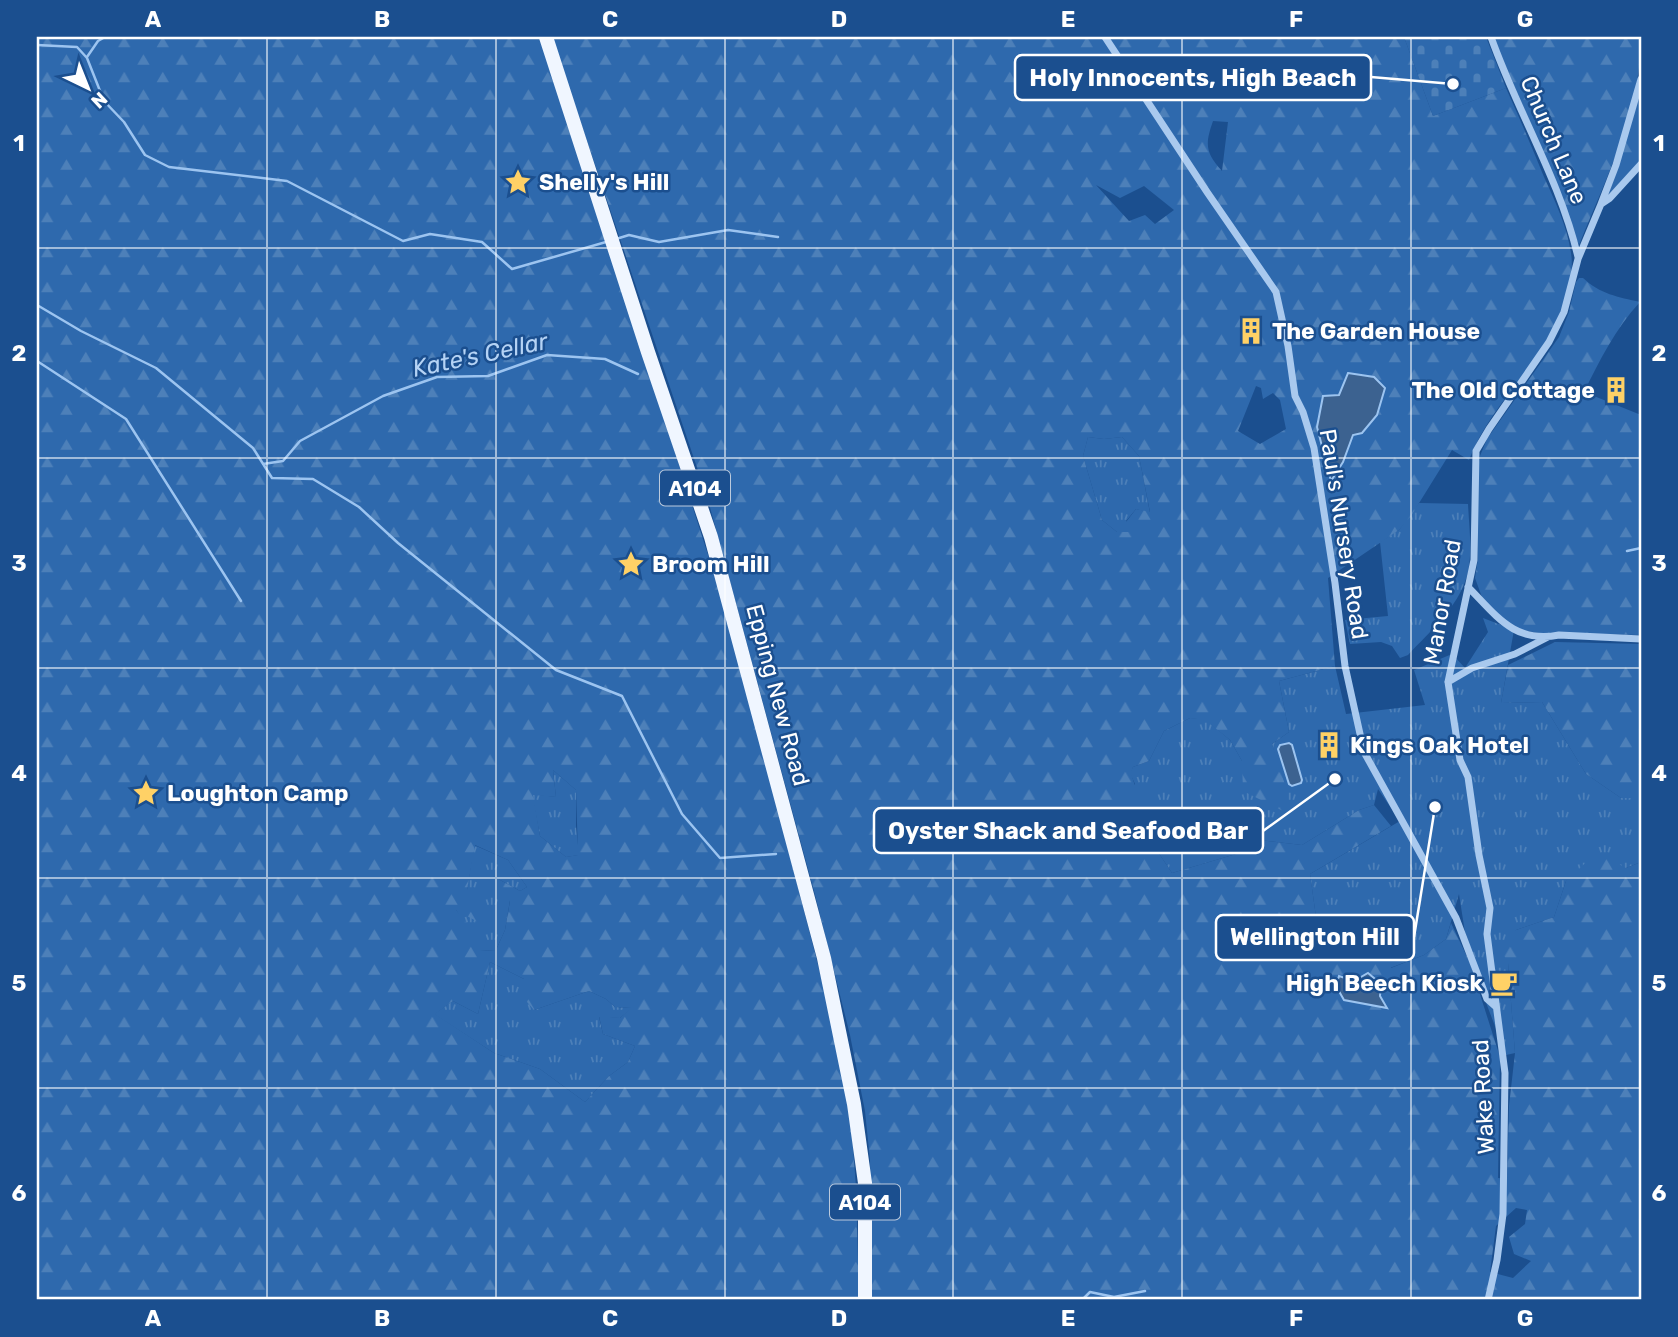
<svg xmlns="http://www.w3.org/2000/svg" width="1678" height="1337" font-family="Rubik,sans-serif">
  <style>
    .grass { fill: url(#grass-tufts) }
    .forest { fill: url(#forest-firs); fill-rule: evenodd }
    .cemetery { fill: url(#cemetery-stones) }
    .water { fill: #3c6290; stroke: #9cc4f0; stroke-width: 2 }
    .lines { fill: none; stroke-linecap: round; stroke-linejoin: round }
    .stream { stroke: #9cc4f0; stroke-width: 2.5 }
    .street { stroke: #a9c9ee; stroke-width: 7 }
    .primary { stroke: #f0f6ff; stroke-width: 14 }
    .grid { fill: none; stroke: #fff; stroke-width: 2; stroke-opacity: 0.55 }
    .labels { text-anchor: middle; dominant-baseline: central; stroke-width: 5; stroke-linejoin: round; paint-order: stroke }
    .shield { fill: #1b4f8f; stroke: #bbcadd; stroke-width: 2 }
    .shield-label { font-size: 21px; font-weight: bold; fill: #fff }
    .street-label { font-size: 23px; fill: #fff; stroke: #1b4f8f }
    .poi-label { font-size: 23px; font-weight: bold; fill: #fff; stroke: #1b4f8f; text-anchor: start }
    .water-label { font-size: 24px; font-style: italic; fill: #b5d3f5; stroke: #1b4f8f }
    .leader { fill: none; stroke: #fff; stroke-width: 2.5 }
    .callout-dot { fill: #fff; stroke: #1b4f8f; stroke-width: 2.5 }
    .callout { fill: #1b4f8f; stroke: #fff; stroke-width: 2.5 }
    .callout-label { font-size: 24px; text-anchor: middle; font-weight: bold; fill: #fff }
    .neatline { fill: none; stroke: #fff; stroke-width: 2.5 }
    .grid-label { font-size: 23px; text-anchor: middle; font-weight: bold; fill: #fff }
  </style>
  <defs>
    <pattern id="grass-tufts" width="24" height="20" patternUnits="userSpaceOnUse" patternTransform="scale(1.75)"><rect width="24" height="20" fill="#2e69ad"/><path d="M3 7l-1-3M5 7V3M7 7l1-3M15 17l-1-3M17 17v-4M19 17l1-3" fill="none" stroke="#4d80b9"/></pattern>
    <pattern id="forest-firs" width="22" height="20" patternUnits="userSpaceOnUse" patternTransform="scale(1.75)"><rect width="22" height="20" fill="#2e69ad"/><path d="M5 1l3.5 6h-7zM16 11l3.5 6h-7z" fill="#4d80b9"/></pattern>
    <pattern id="cemetery-stones" width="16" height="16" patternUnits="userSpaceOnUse" patternTransform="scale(1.75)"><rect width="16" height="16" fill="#2e69ad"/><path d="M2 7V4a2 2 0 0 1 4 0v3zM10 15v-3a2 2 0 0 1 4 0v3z" fill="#4d80b9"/></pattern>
  </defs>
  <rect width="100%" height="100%" fill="#1b4f8f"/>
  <path class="grass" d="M1088 437 1104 439 1122 437 1139 456 1150 513 1136 509 1126 521 1136 532H1117L1102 520 1083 456Z
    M1419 503 1468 504C1469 527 1473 554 1467 576 1457 609 1430 631 1408 655L1400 658 1392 646 1381 642 1350 644 1345 620 1388 616 1380 542 1399 530Z
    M1483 618 1514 630 1501 703 1542 702 1586 774 1621 798H1641V862L1626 868 1566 881 1554 917 1516 930 1508 963 1515 1053 1506 1055 1469 958 1459 894 1446 939 1424 955 1390 968 1356 928 1325 927 1316 917 1310 874 1400 821 1378 789 1374 805 1359 810 1302 845 1251 839 1236 854 1172 873 1152 843 1135 828 1103 826 1135 784 1130 773 1133 767 1149 761 1164 731 1190 718 1205 719 1230 740 1242 761 1277 764 1272 744 1289 732 1279 681 1335 666 1346 714 1425 705 1414 670 1452 654 1465 668 1488 632Z
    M553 770 576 790V826L579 855 566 857 540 836 532 794 556 797Z
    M474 845 508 860 527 887 520 891 493 876 510 900 505 930 496 950 480 951 455 908 467 890Z
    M490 962 524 979 534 1010 589 991 606 999 615 1007 632 1008 620 1018 599 1017 603 1034 635 1046 628 1062 609 1076 585 1102 540 1069 494 1053 434 1014 453 1001 478 1014Z"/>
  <path class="forest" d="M37 37H541L730 623 835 1031 850 1107 856 1187 859 1300H37ZM553 770 576 790 578 855 566 857 540 836 533 795 556 797ZM475 845 508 860 527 887 520 891 493 876 491 892 510 901 505 930 496 950 480 951V940L456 910 478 922 488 912 467 890ZM490 962 524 979 520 994 534 1010 589 991 606 999 615 1007 631 1008 620 1018 599 1016 603 1034 635 1046 628 1062 609 1076 585 1102 540 1069 494 1053 435 1014 453 1001 478 1014Z
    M552 37H1404L1433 116 1506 88C1519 117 1532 147 1544 177 1555 201 1567 226 1571 253 1575 276 1563 321 1550 340 1523 379 1486 415 1469 460L1452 450 1411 516 1399 530 1328 578 1335 666 1279 681 1289 732 1272 744 1288 794 1287 813 1243 791 1242 761 1230 740 1205 720 1190 718 1164 731 1149 761 1133 767 1131 773 1138 796 1127 813 1111 816 1103 825 1135 828 1152 843 1172 873 1236 854 1251 839 1302 845 1359 810 1374 805 1391 826 1310 874 1316 917 1325 927 1356 928 1391 934V968L1424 955 1446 939 1451 923 1470 963 1500 1057 1498 1178 1507 1179 1509 1106 1515 1053 1508 963 1500 948 1516 930 1554 917 1566 881 1597 852 1626 868 1641 862V1300H872L870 1160 865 1111 850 1035 814 891 708 500ZM1213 121 1228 122 1222 171C1205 152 1205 144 1213 121ZM1096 185 1120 198 1144 186 1174 210 1155 224 1145 215 1129 221ZM1256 386 1261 388 1263 399 1273 393 1280 400 1286 429 1260 444 1238 431ZM1385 388 1377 415 1353 434 1349 441 1323 396ZM1088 437 1104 439 1122 437 1139 456 1150 512 1136 509 1126 522 1135 532H1117L1102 520 1083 456ZM1516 1208 1527 1210 1525 1224 1509 1237 1514 1254 1531 1261 1513 1278 1490 1272 1496 1226Z
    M1493 37H1641C1641 110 1606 178 1579 245L1537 138Z
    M1641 91V161L1608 195Z
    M1579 278H1583C1600 294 1618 297 1640 302 1615 329 1600 360 1584 392L1641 415V635L1538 633 1517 629 1500 618 1483 600 1475 578 1478 559 1477 475 1480 456 1487 439 1559 337 1569 312 1576 282Z
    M1555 642 1641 644V798H1621L1586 774 1542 702 1501 703 1508 665Z"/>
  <path class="cemetery" d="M1404 37H1486L1506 88 1433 116Z"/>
  <path class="water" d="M1348 373 1374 377 1385 388 1377 415 1362 433 1353 435 1343 462 1331 481 1317 427 1323 396 1339 395Z
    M1289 743 1292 745 1302 780 1301 783 1292 786 1289 784 1278 749 1280 745Z
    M1368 973 1381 984 1380 996 1387 1008 1344 1000 1336 986 1339 976 1354 981Z"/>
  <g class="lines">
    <path class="stream" d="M37 45 77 47 87 58 104 101 124 122 145 155 169 167 287 181 403 241 430 234 482 242 512 269 606 242
      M87 57 98 41 105 37
      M616 239 629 235 659 242 728 230 778 237
      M37 305 81 331 156 368 253 448 272 478 313 479 359 507 398 543 556 670 622 696 682 814 720 858 776 854
      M37 361 126 419 241 601
      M263 464 283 461 300 441 383 396 437 377 488 376 547 355 605 359 638 374
      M1627 551 1641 548
      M1082 1300 1090 1292 1114 1297 1145 1291"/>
    <path class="street" d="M1105 37 1207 192 1276 292 1288 346 1295 396 1303 412 1314 448 1335 583 1345 666 1364 752 1456 918 1487 999 1496 1007
      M1491 37C1517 111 1560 180 1578 257
      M1601 204 1616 165 1641 79
      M1468 587C1496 615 1514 644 1559 635L1641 639
      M1448 682 1472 668 1515 654 1548 637
      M1488 1300 1497 1260 1503 1214 1505 1073 1487 934 1490 908 1479 855 1468 777 1460 760 1448 682 1474 560 1476 451 1489 429 1549 342 1564 312 1578 259 1601 204 1610 198 1641 164"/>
    <path class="primary" d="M546 37 648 352 711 537 824 958 854 1104 865 1183V1300"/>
  </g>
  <path class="grid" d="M267 37V1300M496 37V1300M725 37V1300M953 37V1300M1182 37V1300M1411 37V1300M37 248H1641M37 458H1641M37 668H1641M37 878H1641M37 1088H1641"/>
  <defs>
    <symbol id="sight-bare" viewBox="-9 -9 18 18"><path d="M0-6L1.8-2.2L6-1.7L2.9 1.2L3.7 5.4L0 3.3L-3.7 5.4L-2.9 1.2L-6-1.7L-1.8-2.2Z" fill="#ffd166" stroke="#1b4f8f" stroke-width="2.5" paint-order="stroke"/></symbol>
    <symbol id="building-bare" viewBox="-9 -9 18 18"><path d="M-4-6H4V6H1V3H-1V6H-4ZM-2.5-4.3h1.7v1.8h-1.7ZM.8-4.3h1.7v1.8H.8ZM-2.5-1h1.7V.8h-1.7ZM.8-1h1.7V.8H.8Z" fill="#ffd166" stroke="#1b4f8f" stroke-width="2.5" paint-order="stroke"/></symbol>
    <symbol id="cafe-bare" viewBox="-9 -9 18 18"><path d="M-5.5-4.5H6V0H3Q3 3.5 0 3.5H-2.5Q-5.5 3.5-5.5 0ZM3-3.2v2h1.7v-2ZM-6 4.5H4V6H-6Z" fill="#ffd166" stroke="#1b4f8f" stroke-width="2.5" paint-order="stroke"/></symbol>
  </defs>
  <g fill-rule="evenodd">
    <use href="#sight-bare" x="499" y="163" width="38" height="38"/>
    <use href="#building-bare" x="1232" y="312" width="38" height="38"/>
    <use href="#building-bare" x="1597" y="371" width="38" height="38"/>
    <use href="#sight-bare" x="612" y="545" width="38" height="38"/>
    <use href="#building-bare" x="1310" y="726" width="38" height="38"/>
    <use href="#sight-bare" x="127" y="774" width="38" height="38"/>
    <use href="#cafe-bare" x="1485" y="964" width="38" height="38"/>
  </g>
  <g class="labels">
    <g class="shield">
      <rect x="660" y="470.5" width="70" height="35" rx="5"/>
      <rect x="830" y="1184.5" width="70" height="35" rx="5"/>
    </g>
    <g class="shield-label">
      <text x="695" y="488">A104</text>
      <text x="865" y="1202">A104</text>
    </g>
    <g class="street-label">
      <text transform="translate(1554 140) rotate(67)">Church Lane</text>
      <text transform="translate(1344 534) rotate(81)">Paul's Nursery Road</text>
      <text transform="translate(1442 602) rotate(-80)">Manor Road</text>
      <text transform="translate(778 695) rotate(75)">Epping New Road</text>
      <text transform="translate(1483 1097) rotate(-93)">Wake Road</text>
    </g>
    <g class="poi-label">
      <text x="539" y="182">Shelly's Hill</text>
      <text x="1272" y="331">The Garden House</text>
      <text x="1595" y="390" text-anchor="end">The Old Cottage</text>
      <text x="652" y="564">Broom Hill</text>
      <text x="1350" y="745">Kings Oak Hotel</text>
      <text x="167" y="793">Loughton Camp</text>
      <text x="1483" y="983" text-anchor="end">High Beech Kiosk</text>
    </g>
    <g class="water-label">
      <text transform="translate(480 355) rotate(-12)">Kate's Cellar</text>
    </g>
  </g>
  <path class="leader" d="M1453 84L1371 77M1335 779L1263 831M1435 807L1414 937"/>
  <g class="callout-dot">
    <circle cx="1453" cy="84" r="7"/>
    <circle cx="1335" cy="779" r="7"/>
    <circle cx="1435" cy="807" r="7"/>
  </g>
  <g class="callout">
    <rect x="1015" y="55" width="356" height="45" rx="7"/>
    <rect x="874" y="808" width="389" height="45" rx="7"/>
    <rect x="1216" y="915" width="198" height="45" rx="7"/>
  </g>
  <g class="callout-label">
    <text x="1193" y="86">Holy Innocents, High Beach</text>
    <text x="1068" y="839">Oyster Shack and Seafood Bar</text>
    <text x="1315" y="945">Wellington Hill</text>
  </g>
  <rect width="1678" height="1337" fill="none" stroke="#1b4f8f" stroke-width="77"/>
  <g transform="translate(88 88) rotate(137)" stroke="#1b4f8f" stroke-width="5" paint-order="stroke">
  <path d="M0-5L12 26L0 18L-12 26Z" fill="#ffffff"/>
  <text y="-10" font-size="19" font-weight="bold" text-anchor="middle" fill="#ffffff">N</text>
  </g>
  <rect x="38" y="38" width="1602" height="1260" class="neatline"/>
  <g class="grid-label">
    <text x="153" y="27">A</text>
    <text x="382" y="27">B</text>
    <text x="610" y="27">C</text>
    <text x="839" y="27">D</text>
    <text x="1068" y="27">E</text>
    <text x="1296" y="27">F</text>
    <text x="1525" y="27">G</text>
    <text x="19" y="151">1</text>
    <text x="1659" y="151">1</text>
    <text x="19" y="361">2</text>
    <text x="1659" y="361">2</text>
    <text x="19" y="571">3</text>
    <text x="1659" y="571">3</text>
    <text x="19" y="781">4</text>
    <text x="1659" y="781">4</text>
    <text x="19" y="991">5</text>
    <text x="1659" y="991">5</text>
    <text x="19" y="1201">6</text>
    <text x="1659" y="1201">6</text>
    <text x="153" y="1326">A</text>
    <text x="382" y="1326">B</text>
    <text x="610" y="1326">C</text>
    <text x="839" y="1326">D</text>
    <text x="1068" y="1326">E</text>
    <text x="1296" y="1326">F</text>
    <text x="1525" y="1326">G</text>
  </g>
</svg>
